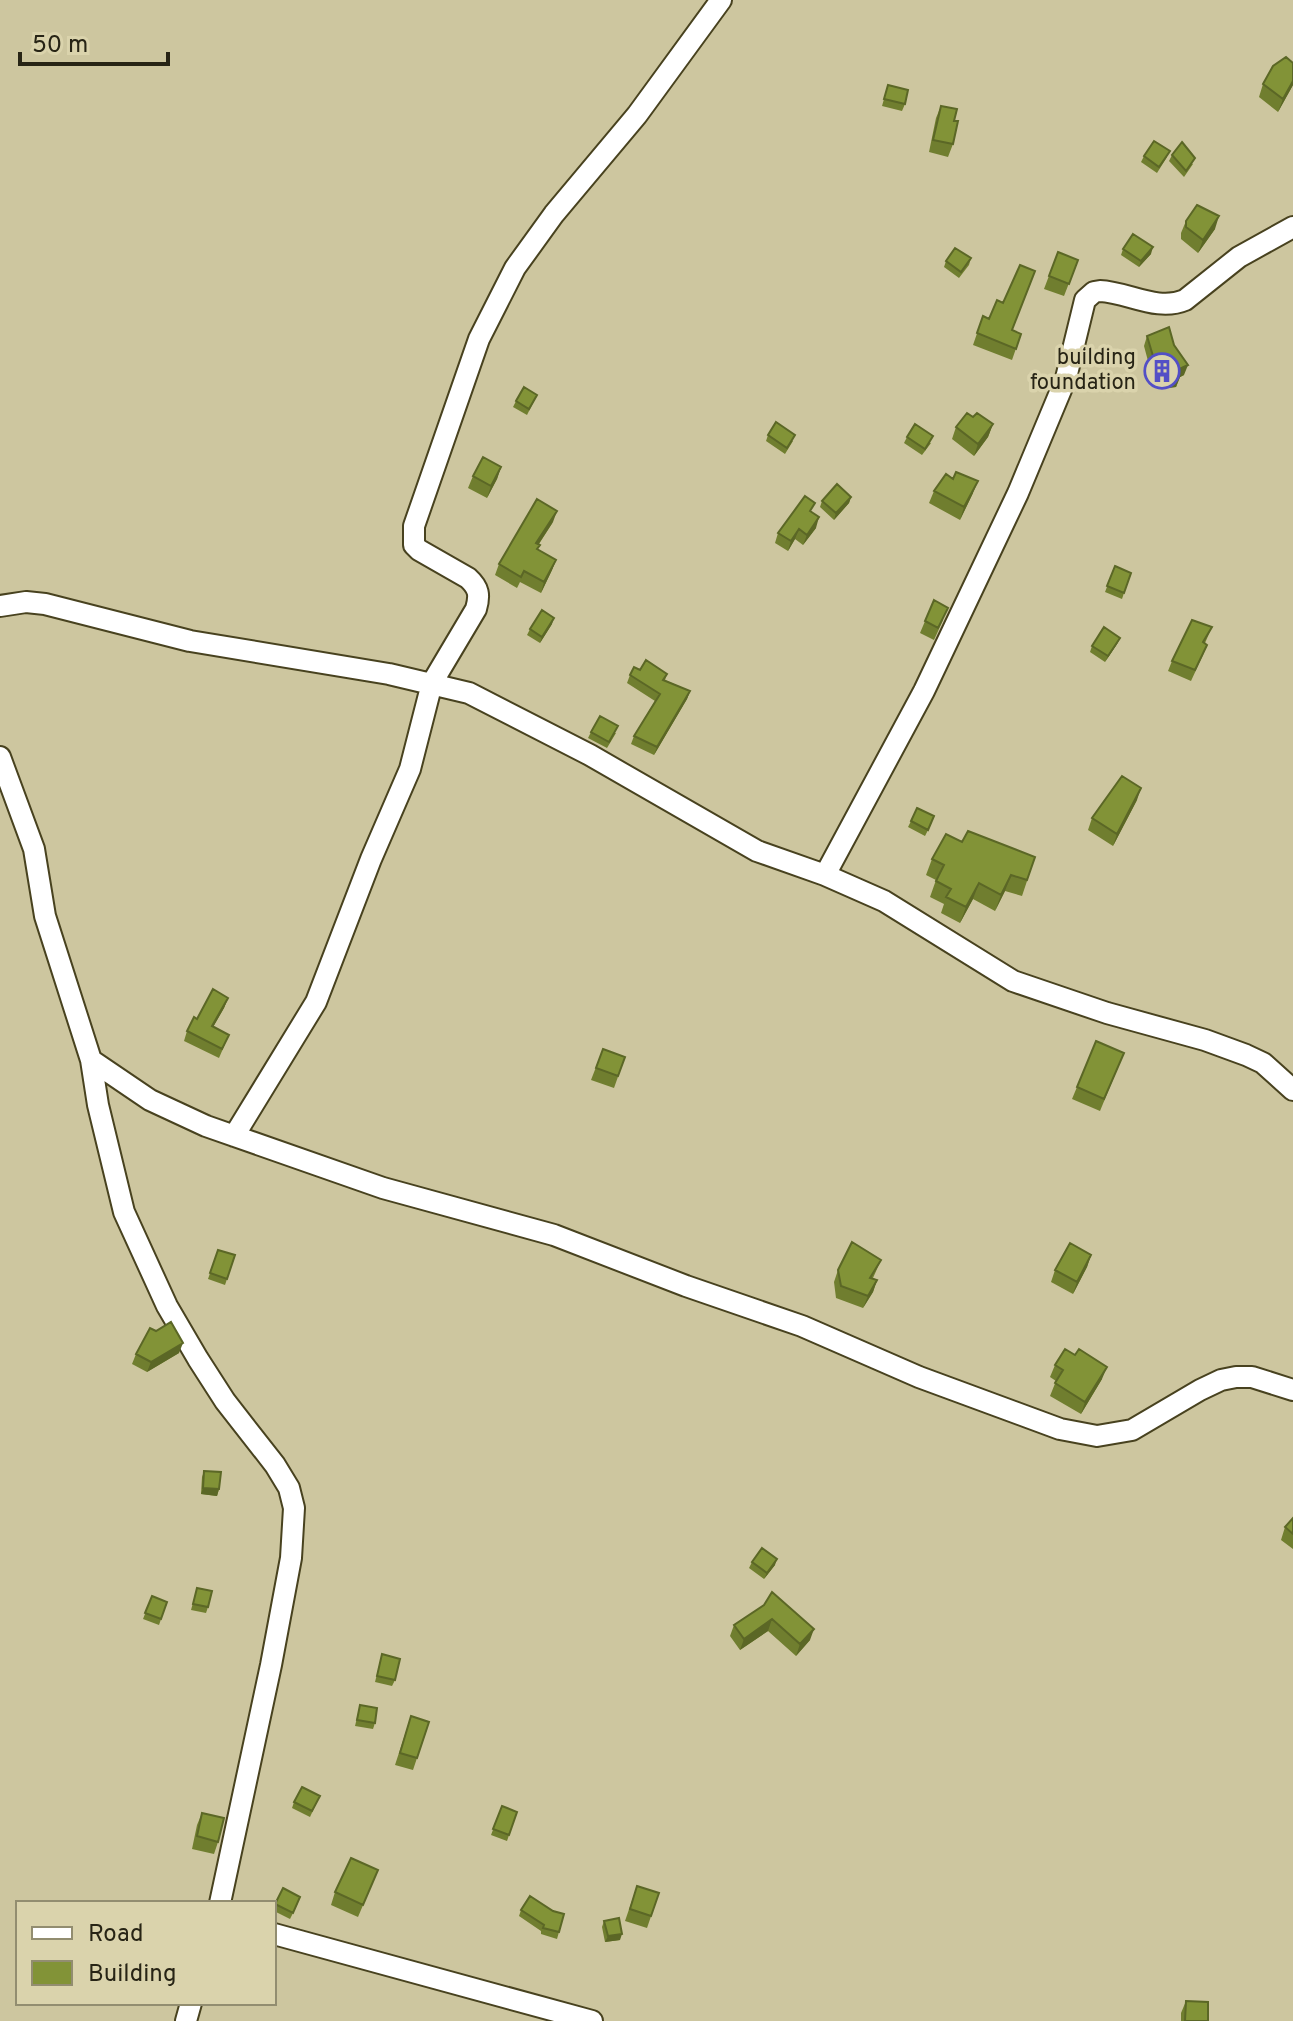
<svg xmlns="http://www.w3.org/2000/svg" width="1293" height="2021" font-family="Overpass,sans-serif">
  <style>
    .lines { fill: none; stroke-linecap: round; stroke-linejoin: round }
    .street-casing { stroke: #48421f; stroke-width: 24 }
    .street { stroke: #fff; stroke-width: 20 }
    .wall { fill: #707e2f }
    .shaded-wall { fill: #5b6726 }
    .building { fill: #829337; stroke: #5b6726; stroke-width: 2 }
    .labels { text-anchor: middle; dominant-baseline: central; stroke-width: 7; stroke-linejoin: round; paint-order: stroke }
    .poi-label { font-size: 22px; fill: #272415; stroke: #dad3ac; text-anchor: end }
  </style>
  <rect width="100%" height="100%" fill="#cdc69f"/>
  <g class="lines">
    <defs>
      <path id="street" d="M0 606 26 602 45 604 190 641 389 674 469 693 590 755 757 851 825 875 884 901 1013 981 1107 1013 1205 1040 1246 1055 1263 1063 1293 1090
        M0 757 34 849 45 916 91 1060 98 1105 124 1212 167 1306 198 1359 225 1401 275 1465 289 1488 294 1508 291 1558 271 1665 220 1903
        M825 875 924 691 1018 493 1066 378 1085 300 1094 292 1100 291C1128 292 1157 312 1185 300L1239 257 1293 227
        M91 1060 150 1100 206 1126 383 1188 554 1235 686 1286 802 1326 919 1377 1060 1429 1097 1436 1132 1430 1200 1390 1221 1380 1236 1377H1252L1293 1390
        M234 1136 316 1002 371 859 410 769 432 683 476 609C480 595 479 588 468 578L419 550 414 545V526L479 339 515 268 554 214 637 115 721 0
        M274 1934 592 2021
        M186 2021 191 2003"/>
    </defs>
    <use href="#street" class="street-casing"/>
    <use href="#street" class="street"/>
  </g>
  <path class="wall" d="M1293 63V85L1278 112 1259 97 1263 84Z
    M888 85 905 104 902 111 882 106Z
    M941 106 953 144 948 157 929 152 936 118Z
    M1172 155 1193 164 1184 177 1169 161Z
    M1144 156 1167 157 1157 173 1141 162Z
    M1186 221 1215 229 1198 253 1181 239V233Z
    M1123 249 1151 254 1139 267 1121 255Z
    M1058 252 1078 260 1064 296 1044 289Z
    M971 258 969 265 959 278 944 267 946 261Z
    M983 316 1021 334 1012 360 973 345Z
    M1147 336 1184 375 1180 377 1176 387 1159 389 1156 375 1152 376 1144 346Z
    M537 395 527 415 513 407 516 401Z
    M973 417 993 424 988 437 974 456 952 439 956 427Z
    M768 435 793 441 785 454 766 441Z
    M907 437 931 443 922 455 904 443Z
    M501 467 497 479 487 498 468 488 473 476Z
    M953 479 973 493 960 520 929 503 934 491Z
    M851 497 849 503 834 520 820 507 822 501Z
    M812 512 816 528 803 545 795 539 788 551 775 543 778 533Z
    M553 522 539 544 538 550 556 560 552 570 541 593 520 582 517 588 495 575 499 564Z
    M1115 566 1124 593 1122 599 1105 592Z
    M934 600 943 620 934 640 920 633Z
    M552 624 540 643 527 635 530 629Z
    M1212 627 1205 643 1207 645 1203 655 1191 681 1168 671 1172 661Z
    M1120 638 1117 644 1105 662 1090 652 1092 646Z
    M640 670 667 674 665 680 690 691 687 699 654 755 631 744 634 736 655 701 627 683 630 675Z
    M591 732 616 733 607 748 588 738Z
    M1137 800 1113 846 1088 830 1092 818Z
    M911 821 932 822 925 836 908 827Z
    M962 842 1035 857 1022 896 1005 891 995 911 973 899 960 923 941 913 944 904 930 897 936 880 926 875 932 859Z
    M228 998 224 1008 213 1027 225 1044 219 1058 184 1041 187 1031 197 1019Z
    M603 1049 625 1057 614 1088 591 1080Z
    M1124 1053 1100 1111 1072 1099 1077 1087Z
    M218 1250 235 1255 225 1285 208 1279Z
    M1091 1255 1087 1267 1073 1294 1051 1282 1055 1270Z
    M881 1260 873 1278 877 1280 873 1292 863 1308 836 1298 834 1282 838 1270Z
    M179 1353 147 1372 132 1364 136 1354Z
    M1055 1365 1102 1379 1081 1414 1050 1396 1056 1381 1050 1377Z
    M204 1471 219 1489 217 1496 201 1494 202 1477Z
    M1293 1518V1549L1281 1540 1285 1527Z
    M752 1562 775 1565 764 1579 749 1568Z
    M197 1588 208 1607 206 1613 191 1610Z
    M152 1596 167 1602 159 1625 143 1619Z
    M764 1605 810 1640 796 1656 768 1631 740 1650 730 1636 734 1625Z
    M382 1654 395 1680 392 1686 375 1682Z
    M360 1705 375 1723 373 1729 355 1726Z
    M411 1716 417 1758 413 1770 395 1765Z
    M294 1802H317L310 1817 292 1808Z
    M502 1806 517 1812 507 1841 491 1835Z
    M202 1813 218 1842 214 1854 192 1849 197 1825Z
    M378 1870 358 1917 331 1905 335 1892Z
    M637 1886 659 1893 647 1928 625 1921Z
    M283 1888 298 1903 290 1919 274 1911V1907Z
    M521 1910 559 1932 557 1939 541 1934V1931L519 1916Z
    M604 1921 620 1940 605 1942 602 1927Z
    M1186 2001 1208 2021H1181V2013Z"/>
  <path class="shaded-wall" d="M1293 81V85L1278 112 1283 99Z
    M1219 216 1215 229 1198 253 1203 240Z
    M1153 247 1151 254 1139 267 1141 261Z
    M1159 364 1156 375 1152 376 1156 366Z
    M1188 365 1184 375 1180 377 1176 387 1159 389 1163 379 1179 369Z
    M993 424 988 437 974 456 978 444Z
    M501 467 497 479 487 498 491 486Z
    M978 481 973 493 960 520 964 507Z
    M851 497 849 503 834 520 836 513Z
    M557 511 553 522 532 554 536 543Z
    M819 517 816 528 803 545 807 535Z
    M799 529 795 539 788 551 791 541Z
    M556 560 552 570 541 593 544 582Z
    M554 618 552 624 540 643 542 637Z
    M1120 638 1117 644 1105 662 1108 656Z
    M690 691 687 699 654 755 657 747Z
    M1141 788 1137 800 1113 846 1117 834Z
    M1011 875 1005 891 995 911 1001 895Z
    M979 883 973 899 960 923 966 907Z
    M228 998 224 1008 208 1036 212 1026Z
    M1091 1255 1087 1267 1073 1294 1077 1282Z
    M877 1280 873 1292 863 1308 868 1296Z
    M183 1343 179 1353 147 1372 151 1362Z
    M1107 1367 1102 1379 1081 1414 1085 1402Z
    M203 1488 219 1489 217 1496 201 1494Z
    M777 1559 775 1565 764 1579 767 1573Z
    M772 1619 768 1631 740 1650 744 1639Z
    M814 1629 810 1640 796 1656 800 1644Z
    M622 1934 620 1940 605 1942 608 1936Z"/>
  <path class="building" d="M1286 57 1293 63V81L1283 99 1263 84 1273 66Z
    M888 85 908 90 905 104 884 99Z
    M941 106 957 109 954 121H958L953 144 933 140Z
    M1154 141 1170 151 1159 167 1144 156Z
    M1182 142 1195 158 1186 171 1172 155Z
    M1197 205 1219 216 1203 240 1186 227V221Z
    M1133 234 1153 247 1141 261 1123 249Z
    M955 248 971 258 961 272 946 261Z
    M1058 252 1078 260 1069 284 1049 276Z
    M1020 265 1035 271 1012 330 1021 334 1016 349 977 333 983 316 989 319 997 300 1003 303Z
    M1169 327 1174 345 1188 365 1179 369 1180 376 1163 379 1159 364 1156 366 1147 336Z
    M524 387 537 395 529 409 516 401Z
    M967 413 973 417 977 413 993 424 978 444 956 427Z
    M776 422 795 435 787 448 768 435Z
    M915 424 933 436 925 449 907 437Z
    M483 457 501 467 491 486 473 476Z
    M956 472 978 481 964 507 934 491 946 474 953 479Z
    M837 484 851 497 836 513 822 501Z
    M805 496 815 503 810 511 819 517 807 535 799 529 791 541 778 533Z
    M537 499 557 511 536 543 540 545 537 549 556 560 544 582 524 571 521 577 499 564Z
    M1115 566 1131 573 1124 593 1107 586Z
    M934 600 948 608 938 628 925 621Z
    M542 610 554 618 542 637 530 629Z
    M1192 620 1212 627 1203 642 1207 645 1195 670 1172 661Z
    M1104 627 1120 638 1108 656 1092 646Z
    M646 660 667 674 663 680 690 691 657 747 634 736 660 694 630 675 634 667 640 670Z
    M600 716 618 726 609 742 591 732Z
    M1122 776 1141 788 1117 834 1092 818Z
    M917 808 934 816 928 830 911 821Z
    M968 831 1035 857 1027 880 1011 875 1001 895 979 883 966 907 946 897 951 889 936 881 944 865 932 859 946 834 962 842Z
    M213 989 228 998 212 1026 229 1035 222 1049 187 1031 194 1017 197 1019Z
    M1096 1041 1124 1053 1104 1099 1077 1087Z
    M603 1049 625 1057 618 1076 596 1068Z
    M852 1242 881 1260 870 1278 877 1280 868 1296 841 1286 838 1270Z
    M1070 1243 1091 1255 1077 1282 1055 1270Z
    M218 1250 235 1255 227 1279 210 1273Z
    M171 1322 183 1343 151 1362 136 1354 150 1328 156 1331Z
    M1065 1349 1075 1355 1079 1349 1107 1367 1085 1402 1055 1383 1063 1370 1055 1365Z
    M204 1471 221 1472 219 1489 203 1488Z
    M1293 1518V1534L1285 1527Z
    M762 1548 777 1559 767 1573 752 1562Z
    M197 1588 212 1591 208 1607 193 1604Z
    M772 1592 814 1629 800 1644 772 1619 744 1639 734 1625 764 1605Z
    M152 1596 167 1602 161 1619 145 1613Z
    M382 1654 400 1659 395 1680 377 1676Z
    M360 1705 377 1708 375 1723 357 1720Z
    M411 1716 429 1722 417 1758 400 1753Z
    M302 1787 320 1796 312 1811 294 1802Z
    M502 1806 517 1812 509 1835 493 1829Z
    M202 1813 224 1818 218 1842 197 1836Z
    M351 1858 378 1870 363 1905 335 1892Z
    M637 1886 659 1893 651 1916 630 1909Z
    M283 1888 300 1897 293 1913 275 1904Z
    M530 1896 553 1911 564 1914 559 1932 543 1928 544 1925 521 1910Z
    M619 1918 622 1934 608 1936 604 1921Z
    M1186 2001 1208 2002V2021H1185Z"/>
  <defs>
    <symbol id="building-ring" viewBox="-11 -11 22 22"><circle r="9.5" fill="#dad3ac" stroke="#534fc6" stroke-width="1.5"/><path d="M-4-6H4V6H1V3H-1V6H-4ZM-2.5-4.3h1.7v1.8h-1.7ZM.8-4.3h1.7v1.8H.8ZM-2.5-1h1.7V.8h-1.7ZM.8-1h1.7V.8H.8Z" fill="#534fc6"/></symbol>
  </defs>
  <g fill-rule="evenodd">
    <use href="#building-ring" x="1142" y="351" width="40" height="40"/>
  </g>
  <g class="labels">
    <g class="poi-label">
      <text x="1136" y="358">building<tspan x="1136" dy="25">foundation</tspan></text>
    </g>
  </g>
  <rect x="16" y="1901" width="260" height="104" fill="#dad3ac" stroke="#928d70" stroke-width="2"/>
  <rect x="32" y="1927" width="40" height="12" fill="#ffffff" stroke="#928d70" stroke-width="2"/>
  <text x="88" y="1941" font-size="24" fill="#272415">Road</text>
  <rect x="32" y="1961" width="40" height="24" fill="#829337" stroke="#928d70" stroke-width="2"/>
  <text x="88" y="1981" font-size="24" fill="#272415">Building</text>
  <path d="M20 52v12h148v-12" fill="none" stroke="#272415" stroke-width="4"/>
  <text x="32" y="52" font-size="24" fill="#272415" stroke="#dad3ac" stroke-width="6" paint-order="stroke">50 m</text>
</svg>
